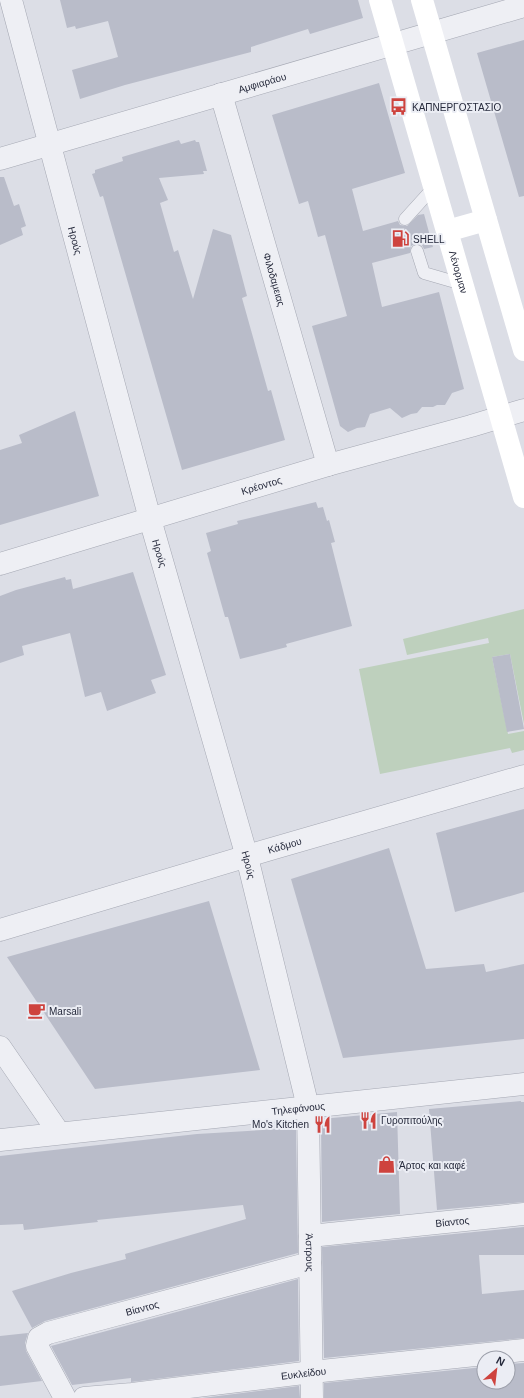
<svg xmlns="http://www.w3.org/2000/svg" width="524" height="1398" font-family="Arial,sans-serif">
  <style>
    .green { fill: #bed0bd }
    .building { fill: #b9bcc9 }
    .lines { fill: none; stroke-linecap: round; stroke-linejoin: round }
    .service-casing { stroke: #a5a8b3; stroke-width: 13 }
    .minor-casing { stroke: #a5a8b3; stroke-width: 23 }
    .service { stroke: #eeeff4; stroke-width: 12 }
    .minor { stroke: #eeeff4; stroke-width: 22 }
    .secondary { stroke: #fff; stroke-width: 22 }
    .labels { text-anchor: middle; dominant-baseline: central; stroke-width: 4; stroke-linejoin: round; paint-order: stroke }
    .street-label { font-size: 10px; fill: #262a3c; stroke: #ebedf4 }
    .poi-label { font-size: 10px; fill: #262a3c; stroke: #ebedf4; text-anchor: start }
  </style>
  <rect width="100%" height="100%" fill="#dcdee6"/>
  <path class="green" d="M524 609V724L510 654 492 657 508 734 524 731V750L512 753 510 748 380 774 359 669 489 643 488 638 407 655 403 639Z"/>
  <path class="building" d="M60 0H358L363 18 310 34 308 29 251 47V52L125 85 80 99 72 70 118 57 108 21 76 29 75 26 67 28Z
    M524 40V196L519 197 477 53Z
    M379 83 405 173 352 189 363 231 398 221 400 225 407 226 418 215 424 214 433 247 424 249 422 245 415 244 411 246 410 253 372 263 382 307 439 292 464 389 452 393 445 405H437L433 407H422L417 413 411 414 402 418 390 408 370 414 365 427 357 428 348 432 340 426 312 326 347 316 325 235 318 237 308 201 299 204 272 115Z
    M179 140 181 144 195 140 196 142H199L207 171H203L204 174 159 178 168 200 160 203 174 252 178 250 193 299 213 229 231 235 247 296 242 298 268 391 271 390 285 440 182 470 103 196 100 197 92 174 95 173V170L123 161 122 157Z
    M0 177H4L14 206 19 204 26 226 21 228 23 235 0 245Z
    M75 411 99 496 0 525V450L22 443 19 435Z
    M316 502 318 508 323 507 327 521 329 520 335 542 331 543 352 626 286 644 287 647 240 659 228 617H225L207 553 211 551 206 533 238 524 237 521Z
    M133 572 166 675 151 680 156 693 107 711 101 692 85 697 70 633 22 646 24 655 0 663V596L16 590 65 577 66 580 71 579 73 589Z
    M510 654 524 729 507 732 492 657Z
    M524 809V892L455 912 436 833Z
    M389 848 426 969 484 964 486 972 524 964V1039L343 1058 291 879Z
    M209 901 260 1070 95 1089 7 957Z
    M521 1101V1102H524V1202L437 1210 429 1109Z
    M397 1112 400 1214 322 1222 321 1119Z
    M296 1128 298 1253 45 1321 32 1328 12 1291 71 1273 126 1259 125 1254 246 1219 243 1205 97 1220 98 1222 24 1230 23 1224 0 1225V1156L197 1134Z
    M524 1227V1255H479L482 1294 524 1290V1338L324 1358 322 1247Z
    M298 1279 299 1361 131 1382V1378L72 1385 51 1346Z
    M28 1333 25 1343 26 1351 42 1381 0 1386V1336Z
    M524 1363V1398H324V1383L484 1367V1382H508V1364Z
    M299 1386 300 1398H202Z"/>
  <g class="lines">
    <defs>
      <path id="service" d="M405 219 434 187
        M417 251 424 273 462 284"/>
      <g id="minor">
        <path id="s1" d="M11 0 150 519 247 857 308 1107 312 1398"/>
        <path id="s2" d="M221 94 328 465"/>
        <path id="s3" d="M0 159 524 6"/>
        <path id="s4" d="M0 564 328 465 471 426 524 410"/>
        <path id="s5" d="M0 930 271 849 524 776"/>
        <path d="M0 1047 59 1133"/>
        <path id="s6" d="M0 1140 524 1084"/>
        <path id="s7" d="M310 1236 524 1214"/>
        <path id="s8" d="M65 1398 37 1346 39 1338 48 1333 310 1263"/>
        <path id="s9" d="M84 1398 132 1394 312 1372 524 1350"/>
      </g>
    </defs>
    <use href="#service" class="service-casing"/>
    <use href="#minor" class="minor-casing"/>
    <use href="#service" class="service"/>
    <use href="#minor" class="minor"/>
    <g class="secondary">
      <path id="s10" d="M380 0 524 497"/>
      <path d="M422 0 524 350"/>
      <path d="M447 231 486 220"/>
    </g>
  </g>
  <defs>
    <symbol id="bus-bare" viewBox="-9 -9 18 18"><path d="M-5-6H5V4H4V6H2V4H-2V6H-4V4H-5ZM-3.5-4V0h7V-4ZM-3.5 1.2v1.5H-2V1.2ZM2 1.2v1.5H3.5V1.2Z" fill="#ce433e" stroke="#ebedf4" stroke-width="2.5" paint-order="stroke"/></symbol>
    <symbol id="fuel-bare" viewBox="-9 -9 18 18"><path d="M-5.5-6h7V0h2V4h1.3V-2.5L3-4.5l.8-.8L6-3V5H2.5V1h-1V6h-7ZM-4.2-4.7v3.2H.2V-4.7Z" fill="#ce433e" stroke="#ebedf4" stroke-width="2.5" paint-order="stroke"/></symbol>
    <symbol id="cafe-bare" viewBox="-9 -9 18 18"><path d="M-5.5-4.5H6V0H3Q3 3.5 0 3.5H-2.5Q-5.5 3.5-5.5 0ZM3-3.2v2h1.7v-2ZM-6 4.5H4V6H-6Z" fill="#ce433e" stroke="#ebedf4" stroke-width="2.5" paint-order="stroke"/></symbol>
    <symbol id="restaurant-bare" viewBox="-9 -9 18 18"><path d="M-5-6h1v4h1v-4h1v4h1v-4h1v5L-1.5 .5V6h-2V.5L-5-1ZM5-6V6H3V1.5H1.5Q1.5-4 5-6Z" fill="#ce433e" stroke="#ebedf4" stroke-width="2.5" paint-order="stroke"/></symbol>
    <symbol id="shop-bare" viewBox="-9 -9 18 18"><path d="M-5-2.5h2.3a2.7 3.5 0 0 1 5.4 0H5L5.5 6h-11ZM-1.5-2.5h3a1.5 2.3 0 0 0-3 0Z" fill="#ce433e" stroke="#ebedf4" stroke-width="2.5" paint-order="stroke"/></symbol>
  </defs>
  <g fill-rule="evenodd">
    <use href="#bus-bare" x="386" y="94" width="25" height="25"/>
    <use href="#fuel-bare" x="388" y="226" width="25" height="25"/>
    <use href="#cafe-bare" x="24" y="998" width="25" height="25"/>
    <use href="#restaurant-bare" x="356" y="1108" width="25" height="25"/>
    <use href="#restaurant-bare" x="310" y="1112" width="25" height="25"/>
    <use href="#shop-bare" x="374" y="1152" width="25" height="25"/>
  </g>
  <g class="labels">
    <g class="street-label">
      <text stroke="none"><textPath href="#s3" startOffset="273">Αμφιαράου</textPath></text>
      <text stroke="none"><textPath href="#s1" startOffset="249">Ηρούς</textPath></text>
      <text stroke="none"><textPath href="#s10" startOffset="283">Λένορμαν</textPath></text>
      <text stroke="none"><textPath href="#s2" startOffset="193">Φιλοδαμειας</textPath></text>
      <text stroke="none"><textPath href="#s4" startOffset="273">Κρέοντος</textPath></text>
      <text stroke="none"><textPath href="#s1" startOffset="573">Ηρούς</textPath></text>
      <text stroke="none"><textPath href="#s5" startOffset="297">Κάδμου</textPath></text>
      <text stroke="none"><textPath href="#s1" startOffset="897">Ηρούς</textPath></text>
      <text stroke="none"><textPath href="#s6" startOffset="300">Τηλεφάνους</textPath></text>
      <text stroke="none"><textPath href="#s7" startOffset="143">Βίαντος</textPath></text>
      <text stroke="none"><textPath href="#s1" startOffset="1292">Άστρους</textPath></text>
      <text stroke="none"><textPath href="#s8" startOffset="175">Βίαντος</textPath></text>
      <text stroke="none"><textPath href="#s9" startOffset="221">Ευκλείδου</textPath></text>
    </g>
    <g class="poi-label">
      <text x="412" y="107">ΚΑΠΝΕΡΓΟΣΤΑΣΙΟ</text>
      <text x="413" y="239">SHELL</text>
      <text x="49" y="1011">Marsali</text>
      <text x="381" y="1120">Γυροπιτούλης</text>
      <text x="309" y="1124" text-anchor="end">Mo's Kitchen</text>
      <text x="399" y="1165">Άρτος και καφέ</text>
    </g>
  </g>
  <g transform="translate(496 1370) rotate(28)"><circle r="19" fill="#ebedf4" stroke="#9c9faa"/>
  <path d="M0-3L7 15L0 10L-7 15Z" fill="#ce433e"/>
  <text y="-6" font-size="11" font-weight="bold" text-anchor="middle" fill="#262a3c">N</text>
  </g>
</svg>
